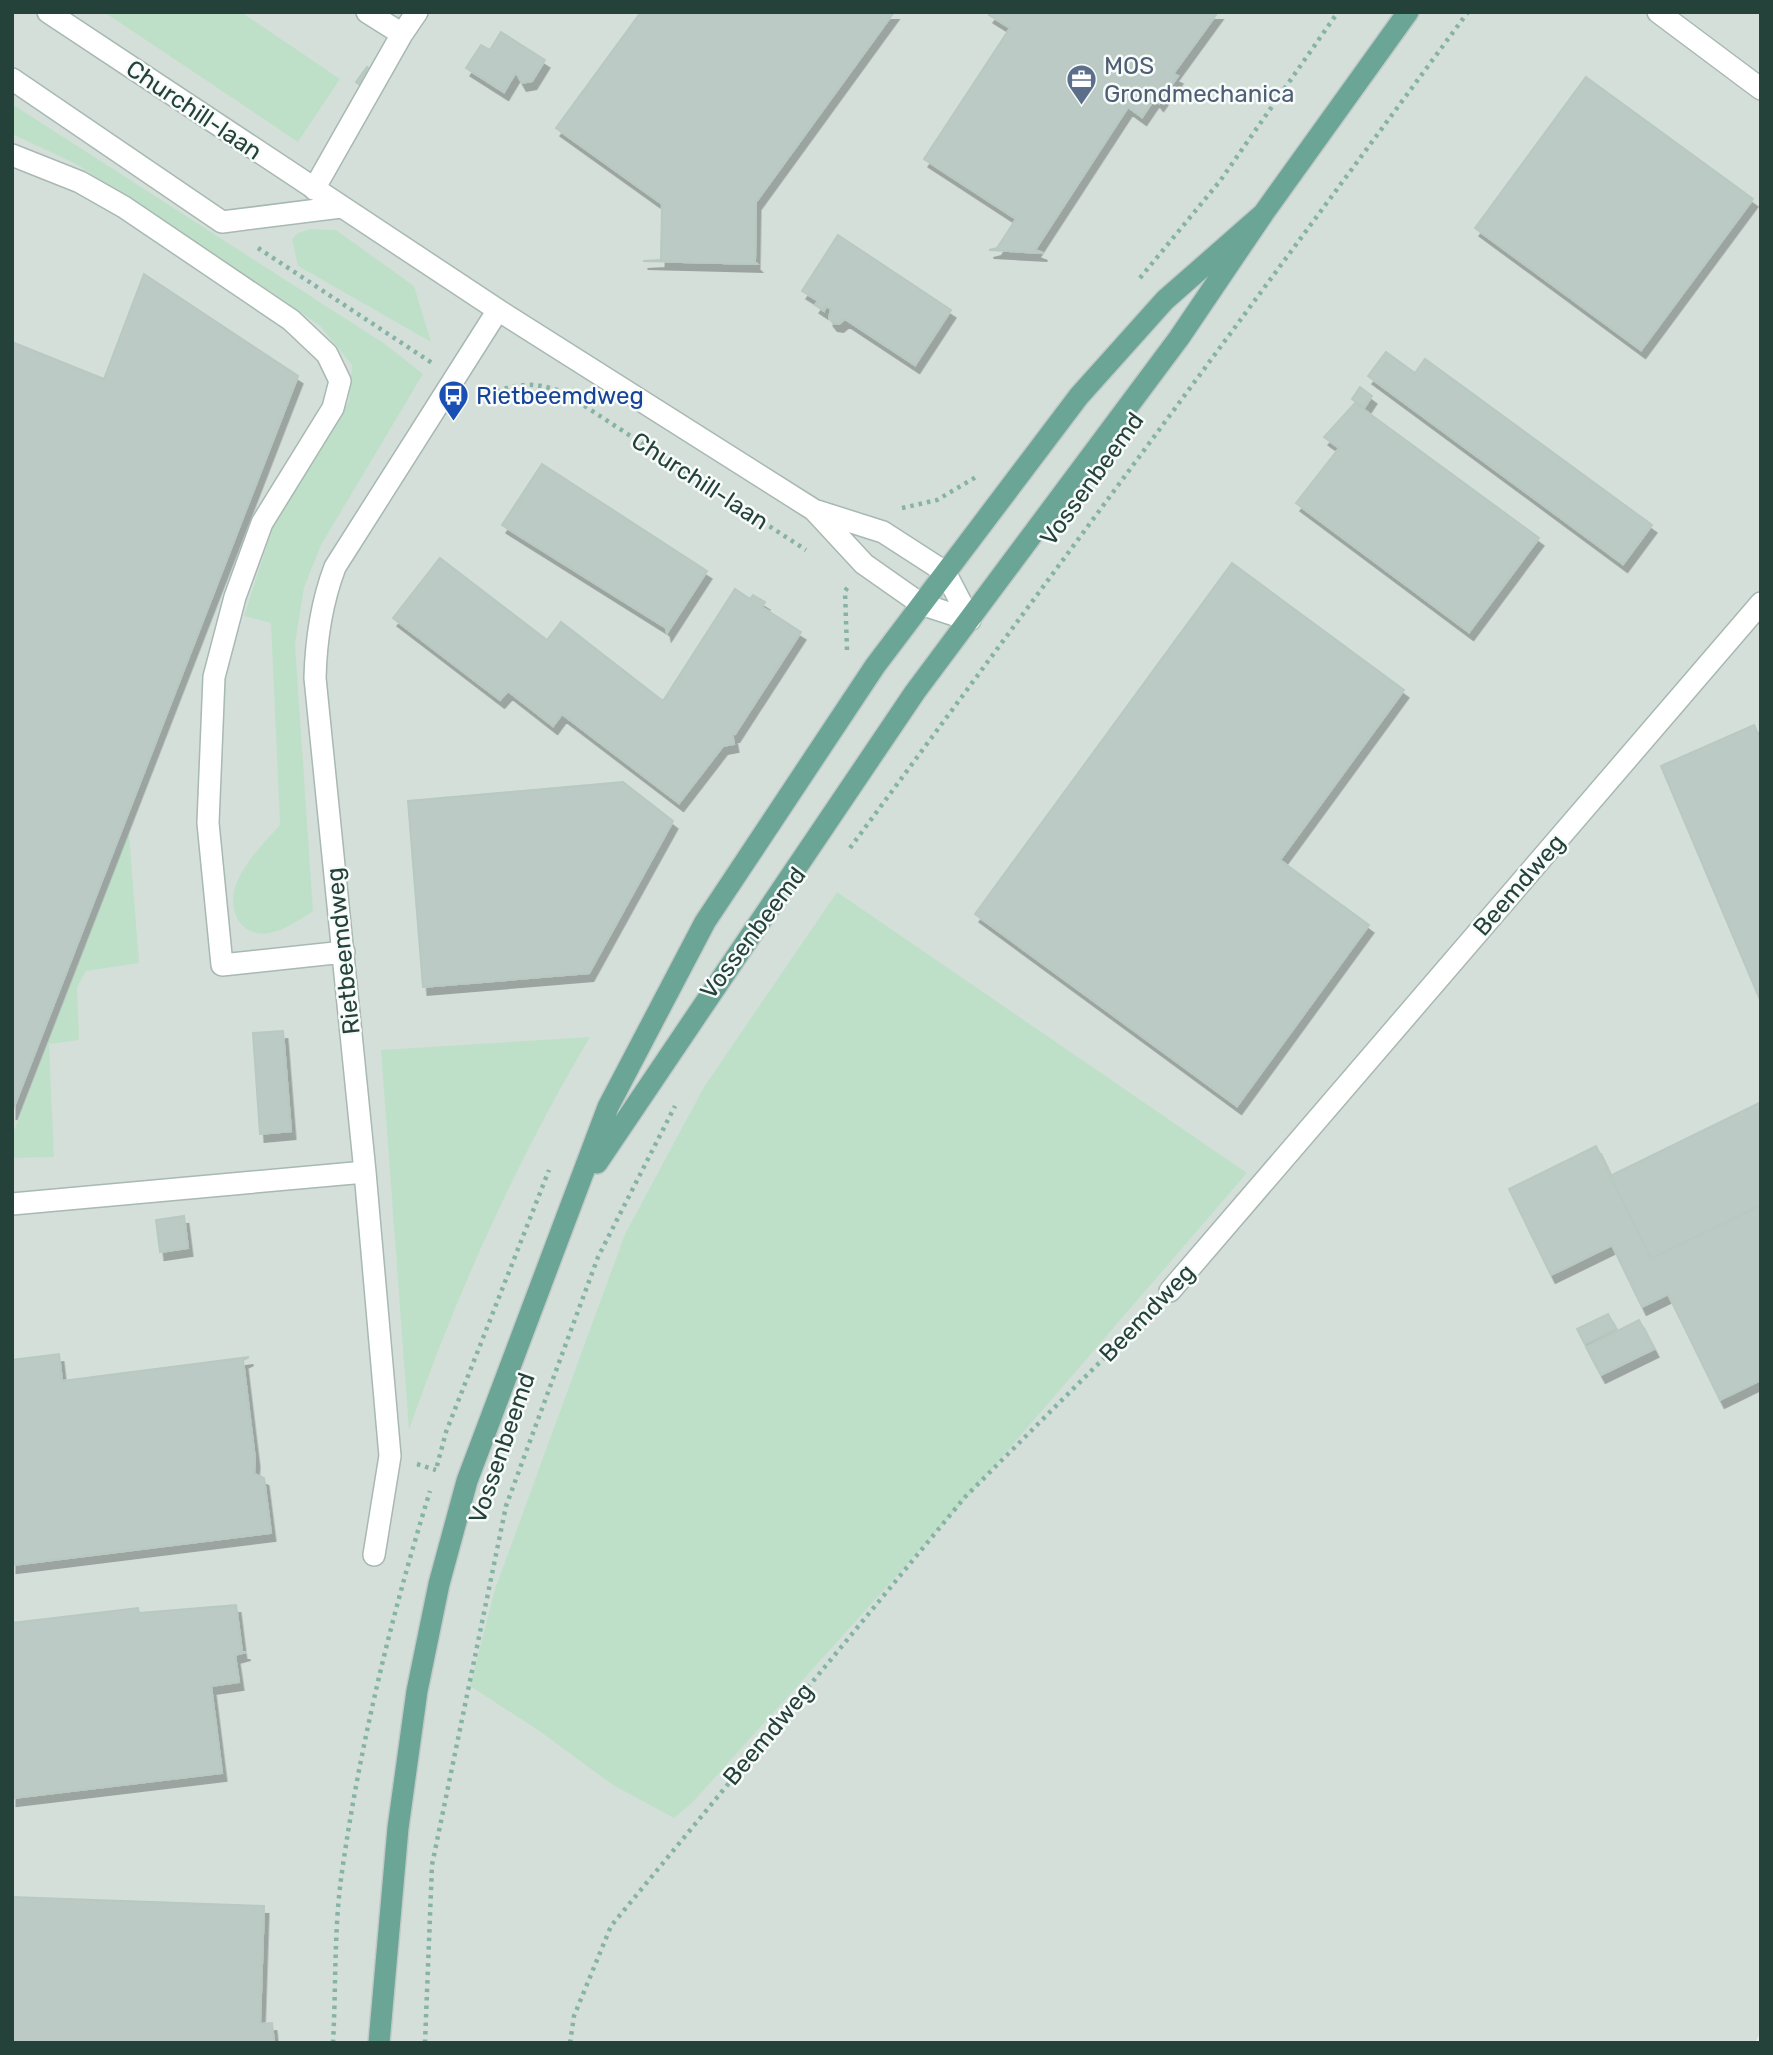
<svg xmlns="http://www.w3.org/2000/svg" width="1773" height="2055" font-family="Rubik,sans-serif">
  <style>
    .built { fill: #d4dfda }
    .green { fill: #bfe0c8 }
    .building { fill: #bbcac4; stroke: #b8c9c2; stroke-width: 2; filter: url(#shadow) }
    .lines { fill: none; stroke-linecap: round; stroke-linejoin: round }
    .minor-casing { stroke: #a8b8b2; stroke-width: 24 }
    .major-casing { stroke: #c2cac8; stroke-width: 24 }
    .path { stroke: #86b3a5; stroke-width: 4.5; stroke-dasharray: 3.5 5; stroke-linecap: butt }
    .minor { stroke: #fff; stroke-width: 21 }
    .major { stroke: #6aa596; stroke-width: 21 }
    .labels { text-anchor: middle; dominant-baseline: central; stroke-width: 5; stroke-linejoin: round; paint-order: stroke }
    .service-label { font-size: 24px; fill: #4e5e75; stroke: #f7fbf9; text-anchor: start }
    .street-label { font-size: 24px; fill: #24423a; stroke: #f7fbf9 }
    .transit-label { font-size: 24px; fill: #164399; stroke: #f7fbf9; text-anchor: start }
  </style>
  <defs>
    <filter id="shadow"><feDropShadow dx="4.5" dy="8" stdDeviation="0" flood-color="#0004"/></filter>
  </defs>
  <rect width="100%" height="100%" fill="#e6efeb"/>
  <path class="built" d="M12 12H1761V2031L1755 2043H12Z"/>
  <path class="green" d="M104 12H241L340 79 298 142Z
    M12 104 385 344 423 374 321 545 304 588 295 644 313 911C300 919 285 931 269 933 238 938 226 906 237 882 246 860 265 842 280 825L271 623 244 616 273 527 294 488 349 401 352 365 320 326 282 299 76 164 12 134Z
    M311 229 336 230 414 286 431 342 298 266 292 239 298 233Z
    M129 833 139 963 86 971 77 987 79 1040 49 1044 54 1157 12 1158V1136Z
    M837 892 1247 1173 965 1500 692 1803 674 1818 613 1785 538 1730 470 1686 495 1589 625 1234 704 1087Z
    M590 1037C516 1162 457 1292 409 1430L381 1050Z"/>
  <path class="building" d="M641 12H894L756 202 755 262 757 264 643 261 661 260 662 204 556 128Z
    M991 12H1218L1173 74 1178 76 1159 103 1155 98 1142 117 1128 107 1035 250 1043 253 989 250 997 248 1016 219 924 159 1010 28 989 15Z
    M501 32 545 60 532 81 522 83 516 72 504 92 466 68 481 45 490 50Z
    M367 67 377 75 367 90 356 82Z
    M1586 77 1753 199 1641 350 1475 228Z
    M838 235 951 310 915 365 845 319 839 324 833 323 829 318 831 309 826 306 824 311 815 305 818 301 802 291Z
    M144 274 298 376 12 1112V342L104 379Z
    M1386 352 1415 373 1425 359 1652 525 1623 564 1368 376Z
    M1360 387 1372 396 1364 408 1352 399Z
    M1355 403 1539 538 1469 632 1296 503 1339 448 1324 437Z
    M542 464 707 571 667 633 666 628 502 525Z
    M440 558 547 640 561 622 663 701 735 589 750 599 753 595 765 602 762 607 801 632 735 734 732 733 734 744 723 746 679 803 562 714 553 726 508 691 500 700 393 618Z
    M1232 563 1404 690 1280 860 1369 925 1237 1106 975 914Z
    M1754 725 1761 741V1002L1661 766Z
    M623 782 673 821 589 973 423 987 408 801Z
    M283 1031 291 1131 260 1134 253 1033Z
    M1761 1102V1205L1651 1259 1610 1176Z
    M1596 1146 1651 1259 1761 1205V1380L1720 1400 1668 1294 1642 1307 1612 1245 1551 1275 1509 1189Z
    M184 1216 188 1248 160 1252 156 1220Z
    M1608 1314 1616 1329 1585 1344 1577 1329Z
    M1639 1320 1654 1349 1601 1375 1586 1347Z
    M59 1354 62 1381 249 1357 243 1360 255 1459 254 1474 264 1478 271 1533 12 1565V1360Z
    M236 1605 242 1652H246L235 1655 239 1682 211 1686 222 1773 12 1798V1623L138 1608 139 1613Z
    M12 1897 264 1906 260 2024 272 2023 274 2043H12Z"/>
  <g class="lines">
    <defs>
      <path id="minor" d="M48 12 498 310 814 510 864 564 921 604 970 620
        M367 12 402 34 417 12
        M1658 12 1761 89
        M12 79 222 222 341 207
        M12 155 80 182 124 207 291 320 327 354 340 381 333 408 262 523 235 597 214 677 208 823 222 965 344 952
        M314 189 402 34
        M817 511 883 532 945 572 970 620
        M12 1204 365 1172
        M1170 1291 1761 603
        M374 1555 390 1456 365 1172 315 678C316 639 321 604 335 567L498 310"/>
      <path id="major" d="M597 1163 915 692 1179 338 1263 214 1408 12
        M379 2043 398 1828 417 1691 439 1584 467 1481 608 1107 705 922 875 666 1079 396 1165 300 1263 214"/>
    </defs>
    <use href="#minor" class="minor-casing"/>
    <use href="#major" class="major-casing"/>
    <path class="path" d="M258 248 432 363
      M1140 278 1220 181 1338 12
      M481 394 484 396C516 384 530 380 563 392L806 550
      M902 508 937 500 976 477
      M847 650 845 591 848 587
      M850 848 1468 12
      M417 1464 436 1470
      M437 1466 446 1432 549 1170
      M333 2043C336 1989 334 1932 341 1879 359 1748 391 1617 430 1491
      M425 2043 432 1865 506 1506 598 1257 675 1106
      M570 2043 574 2016 611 1926 965 1497 1151 1311"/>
    <use href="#minor" class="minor"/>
    <use href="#major" class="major"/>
  </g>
  <defs>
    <symbol id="office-pin" viewBox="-11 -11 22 30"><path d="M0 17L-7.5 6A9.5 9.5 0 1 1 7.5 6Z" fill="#5c6f8a" stroke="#f7fbf9"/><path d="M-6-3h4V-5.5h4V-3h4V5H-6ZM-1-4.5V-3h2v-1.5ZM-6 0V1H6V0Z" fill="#fff"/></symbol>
    <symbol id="bus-pin" viewBox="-11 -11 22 30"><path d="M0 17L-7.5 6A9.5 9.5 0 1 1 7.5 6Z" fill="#1a4fb4" stroke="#f7fbf9"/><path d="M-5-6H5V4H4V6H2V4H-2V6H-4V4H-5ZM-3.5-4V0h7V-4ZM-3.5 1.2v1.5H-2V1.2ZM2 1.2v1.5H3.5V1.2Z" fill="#fff"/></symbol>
  </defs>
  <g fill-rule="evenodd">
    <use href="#office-pin" x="1064" y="62" width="35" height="47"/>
    <use href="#bus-pin" x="436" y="378" width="35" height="47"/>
  </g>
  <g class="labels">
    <g class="service-label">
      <text x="1104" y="66">MOS<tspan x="1104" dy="28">Grondmechanica</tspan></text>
    </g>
    <g class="street-label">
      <text transform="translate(194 110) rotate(34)">Churchill-laan</text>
      <text transform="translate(1092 479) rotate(-54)">Vossenbeemd</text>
      <text transform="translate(700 481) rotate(33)">Churchill-laan</text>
      <text transform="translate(1519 885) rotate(-49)">Beemdweg</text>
      <text transform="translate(753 933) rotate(-53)">Vossenbeemd</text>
      <text transform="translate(343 951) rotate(-96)">Rietbeemdweg</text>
      <text transform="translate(1147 1313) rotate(-46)">Beemdweg</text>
      <text transform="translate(502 1448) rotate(-71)">Vossenbeemd</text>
      <text transform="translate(768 1734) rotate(-50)">Beemdweg</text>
    </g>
    <g class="transit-label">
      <text x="476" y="396">Rietbeemdweg</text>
    </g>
  </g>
  <rect width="1773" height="2055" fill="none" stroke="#24423a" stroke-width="28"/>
</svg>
